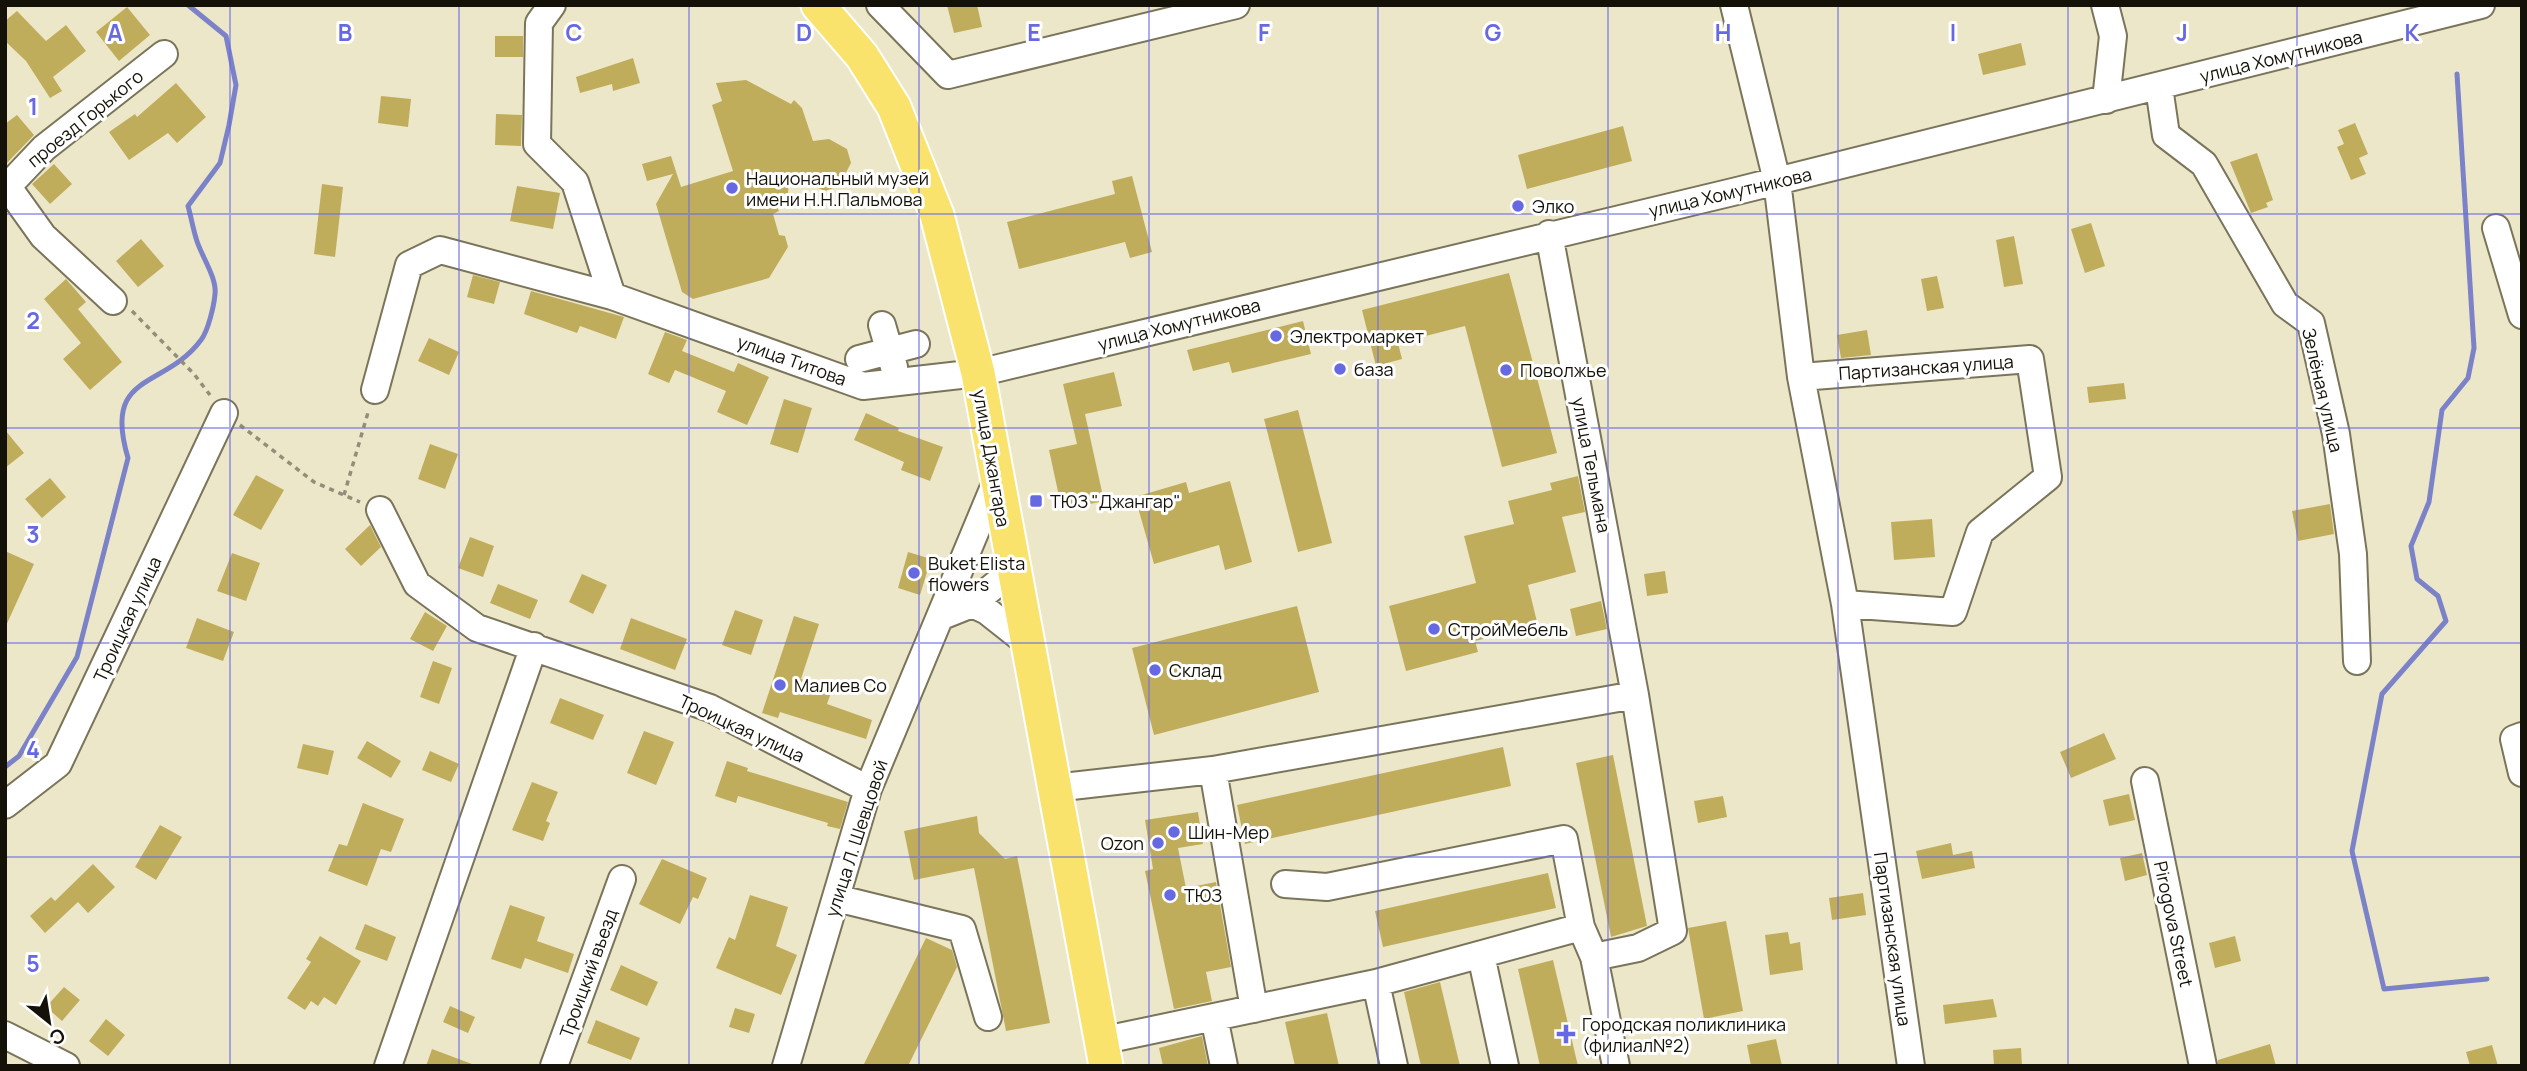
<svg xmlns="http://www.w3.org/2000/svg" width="2527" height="1071" font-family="Manrope,sans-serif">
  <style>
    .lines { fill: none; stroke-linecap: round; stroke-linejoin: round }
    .stream { stroke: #7b82c8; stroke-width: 5 }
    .building { fill: #c0ad5b }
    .minor-casing { stroke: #7a745a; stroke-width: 30 }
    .major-casing { stroke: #fff; stroke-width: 37 }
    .path { stroke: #928e79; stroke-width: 3.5; stroke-dasharray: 5 5; stroke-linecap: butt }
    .minor { stroke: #fff; stroke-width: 26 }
    .major { stroke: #f9e36d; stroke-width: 33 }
    .grid { fill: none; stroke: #6769e2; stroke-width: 2; stroke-opacity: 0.55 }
    .poi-dot { fill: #6769e2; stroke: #fff; stroke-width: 2.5 }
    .labels { text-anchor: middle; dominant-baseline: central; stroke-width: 6; stroke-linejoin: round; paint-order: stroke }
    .street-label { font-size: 18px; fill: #141208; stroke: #fff }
    .poi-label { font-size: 18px; fill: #141208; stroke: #fff; text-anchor: start }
    .grid-label { font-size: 23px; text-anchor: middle; font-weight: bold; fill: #6769e2; stroke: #fff; stroke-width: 6; stroke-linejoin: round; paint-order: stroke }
  </style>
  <rect width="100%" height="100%" fill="#ede7ca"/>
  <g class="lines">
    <path class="stream" d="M2457 74 2474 348 2468 378 2442 410 2429 502 2411 546 2417 579 2438 596 2446 621 2382 694 2352 851 2384 989 2487 979
      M5 767 19 756 77 657 128 458C102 371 164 390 201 340 208 331 214 306 215 294 217 277 200 254 196 238 193 228 191 217 188 206L220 163 229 125 236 85 226 36 188 5"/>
  </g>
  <path class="building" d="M947 5H977L982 27 954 33Z
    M127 7 150 35 119 61 96 32Z
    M17 11 46 41 66 25 86 51 53 77 62 91 50 98 26 61 5 41V21Z
    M495 36H523V57H495Z
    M2021 43 2026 65 1983 75 1978 54Z
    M633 58 640 83 613 91 612 84 580 93 576 77Z
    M746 80 791 104 794 100 802 108 813 141 829 139 847 149 851 163 839 186 825 191 789 175 788 193 774 200 779 211 773 214 779 235 785 236 788 247 769 278 693 299 682 292 656 204 673 174 647 181 642 164 671 156 681 187 733 171 712 105 722 101 716 83Z
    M176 83 206 117 177 143 168 133 129 160 109 132 135 114 137 117Z
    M381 96 411 99 408 127 378 123Z
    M496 114 522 115 521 146 495 145Z
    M17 115 34 135 5 165V124Z
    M2355 123 2368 154 2359 158 2366 174 2351 180 2337 147 2344 144 2338 130Z
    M1623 126 1632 161 1527 189 1518 155Z
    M2257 153 2273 200 2266 203 2268 207 2251 213 2230 162Z
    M54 164 72 184 50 204 32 184Z
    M1132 176 1152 252 1130 258 1125 242 1019 269 1007 222 1115 194 1112 181Z
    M322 184 343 187 335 257 314 254Z
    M517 186 560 193 553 229 510 221Z
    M2091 223 2105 266 2085 273 2071 229Z
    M2014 236 2023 284 2004 287 1996 240Z
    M141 239 164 266 138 287 116 261Z
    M1509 273 1557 453 1502 467 1465 326 1398 343 1402 359 1376 366 1362 310Z
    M473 275 500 282 494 304 467 297Z
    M1937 276 1944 308 1927 311 1921 279Z
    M66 279 86 302 78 309 122 362 90 390 63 359 81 343 44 299Z
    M531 291 624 317 616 339 580 326 577 333 524 314Z
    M1303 321 1311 354 1232 373 1229 362 1193 371 1187 350Z
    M1867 330 1871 355 1841 358 1837 335Z
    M665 332 687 340 682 351 734 372 738 363 769 377 747 425 717 412 726 391 675 370 669 383 648 374Z
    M429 338 459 352 449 375 418 361Z
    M1114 372 1122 406 1085 414 1104 501 1062 510 1049 450 1077 444 1063 384Z
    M2124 383 2126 399 2089 403 2087 387Z
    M784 399 812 408 798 453 770 444Z
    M1298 410 1332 543 1298 552 1264 419Z
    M866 413 899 428 898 431 943 447 930 481 901 470 904 462 854 440Z
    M5 430 24 453 5 468Z
    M430 444 458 454 445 489 418 479Z
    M256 475 284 490 261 530 233 515Z
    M1578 476 1585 512 1562 517 1576 572 1528 585 1538 626 1475 641 1478 652 1406 671 1389 606 1476 583 1464 536 1514 524 1508 501 1552 490 1550 483Z
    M50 478 66 497 42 518 25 499Z
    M1230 481 1252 562 1225 570 1219 545 1154 564 1135 497 1186 482 1189 493Z
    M2330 504 2334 534 2298 541 2292 511Z
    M1932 519 1935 557 1894 560 1891 522Z
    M370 525 381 547 361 566 345 549Z
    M470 537 494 546 483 577 458 568Z
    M5 551 34 564 5 628Z
    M908 552 931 559 920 595 898 588Z
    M232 553 260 563 246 601 217 591Z
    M1665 571 1668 593 1647 596 1644 574Z
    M582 574 607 585 593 614 569 602Z
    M498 584 538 600 530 619 490 603Z
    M1601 601 1607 629 1576 636 1570 609Z
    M1297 606 1319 692 1154 735 1132 648Z
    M735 610 763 620 751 655 722 645Z
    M425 612 447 626 433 651 410 639Z
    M794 616 819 624 801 679 832 690 827 704 872 720 866 739 780 712 778 718 762 713Z
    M197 618 234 632 223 661 186 648Z
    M631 618 687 639 675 670 620 649Z
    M433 661 452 668 439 704 420 697Z
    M560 698 604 715 593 740 550 723Z
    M644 731 674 742 656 785 627 773Z
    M2104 733 2116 759 2071 778 2060 752Z
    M367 741 401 761 391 778 357 758Z
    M303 744 334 751 328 775 297 768Z
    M1503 747 1511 786 1245 844 1237 805Z
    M430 751 459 764 451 782 422 770Z
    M1613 755 1647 926 1611 937 1576 763Z
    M727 761 748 768 747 771 848 802 840 829 827 826 828 823 738 796 736 803 715 796Z
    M532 782 558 792 546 821 550 823 543 841 512 830Z
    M2129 794 2135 820 2109 826 2103 800Z
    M1723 796 1727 817 1698 823 1694 801Z
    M363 803 404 819 391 852 381 849 367 886 328 871 339 844 347 846Z
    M1198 812 1203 844 1178 848 1186 888 1216 882 1231 967 1206 972 1212 1001 1174 1009 1145 871 1153 869 1145 820Z
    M977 816 979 833 1005 859 1017 856 1050 1023 1006 1031 974 868 914 880 904 831Z
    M160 825 182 837 156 880 135 867Z
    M1951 843 1953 855 1972 851 1975 868 1922 879 1916 851Z
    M2142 853 2147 875 2125 881 2120 858Z
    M662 859 707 878 698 899 693 897 680 924 639 904Z
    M93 864 115 887 88 913 78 902 45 933 30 916 51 897 55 901Z
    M1548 873 1556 908 1383 947 1375 911Z
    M1863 893 1866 915 1832 920 1829 898Z
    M750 895 788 907 776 946 797 955 781 995 716 968 729 937 735 940Z
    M510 905 545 917 537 941 574 954 568 973 525 958 521 969 491 959Z
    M1726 921 1743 1011 1704 1019 1688 928Z
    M365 924 396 937 387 961 355 949Z
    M1788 932 1790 944 1800 942 1803 970 1770 975 1765 935Z
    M320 936 361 961 336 1005 324 997 318 1006 311 1001 305 1010 287 998 311 962 306 959Z
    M2235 936 2241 961 2215 968 2209 943Z
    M926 938 952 950 957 967 908 1066H863Z
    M1553 960 1578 1066H1540L1518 969Z
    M621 965 658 982 647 1006 610 990Z
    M1440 982 1460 1066H1421L1404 992Z
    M64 987 80 1000 62 1021 46 1007Z
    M1993 999 1997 1017 1945 1024 1943 1005Z
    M450 1006 475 1017 468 1033 443 1022Z
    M735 1008 755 1014 749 1033 729 1027Z
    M1327 1013 1339 1066H1295L1285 1022Z
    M106 1019 125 1035 108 1056 89 1041Z
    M596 1020 640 1038 631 1060 587 1043Z
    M1202 1036 1208 1066H1163L1159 1048Z
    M1776 1039 1782 1066H1751L1747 1045Z
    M2270 1044 2276 1066H2218V1060Z
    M2492 1045 2498 1066H2470L2466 1052Z
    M2021 1048 2022 1066H1994L1993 1050Z
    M432 1049 472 1064V1066H426Z"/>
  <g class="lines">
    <defs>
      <path id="minor" d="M552 5 539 23 537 144 575 182 612 296
        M880 5 948 75 1236 5
        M1734 5 1777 181 1801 377 1845 604 1911 1066
        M2105 5 2113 36 2106 100
        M2159 87 2166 135 2204 164 2285 304 2311 323 2336 434 2353 554 2357 661
        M5 183 43 236 113 301
        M8 186 44 148 164 54
        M2496 228 2522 315
        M1549 234 1635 695 1673 931 1638 948 1594 957
        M882 325 894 367
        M859 359 916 344
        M1801 377 2030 359 2048 477 1980 532 1953 612 1845 604
        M375 390 409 265 440 250 612 296 863 386 978 373 1737 191 2481 5
        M380 510 417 584 477 628 710 708 868 789
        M972 604 1012 571
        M942 616 972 604 987 611 1025 641
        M2522 736 2514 739 2522 773
        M1213 770 1254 1009
        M2145 781 2203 1066
        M1054 788 1213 770 1635 695
        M5 805 58 764 224 413
        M1285 884 1327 887 1564 839 1581 927 1594 957 1616 1066
        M836 898 962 929 988 1017
        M1481 955 1505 1066
        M1376 983 1394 1066
        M1214 1017 1224 1066
        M5 1035 66 1066
        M1100 1041 1376 983 1581 927
        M388 1066 534 646
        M554 1066 622 879
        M786 1066 868 789 996 482"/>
      <path id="major" d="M818 5 862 56 894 107 937 215 978 373 1106 1066"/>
    </defs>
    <use href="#minor" class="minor-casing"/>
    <use href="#major" class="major-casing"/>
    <path class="path" d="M132 311 194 374 210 395
      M240 425 314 482 360 502
      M344 495 369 409"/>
    <use href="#minor" class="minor"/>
    <use href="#major" class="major"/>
  </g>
  <path class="grid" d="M230 5V1066M459 5V1066M689 5V1066M919 5V1066M1149 5V1066M1378 5V1066M1608 5V1066M1838 5V1066M2068 5V1066M2297 5V1066M5 214H2522M5 428H2522M5 643H2522M5 857H2522"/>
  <g class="poi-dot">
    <circle cx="732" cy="188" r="7"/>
    <circle cx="1518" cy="206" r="7"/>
    <circle cx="1276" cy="336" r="7"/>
    <circle cx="1340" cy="369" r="7"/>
    <circle cx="1506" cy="370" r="7"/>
    <rect x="1029" y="494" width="14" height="14" rx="3.5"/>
    <circle cx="914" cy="573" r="7"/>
    <circle cx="1434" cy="629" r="7"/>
    <circle cx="1155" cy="670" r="7"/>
    <circle cx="780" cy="685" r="7"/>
    <circle cx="1174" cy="832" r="7"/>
    <circle cx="1158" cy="843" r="7"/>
    <circle cx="1170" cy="895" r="7"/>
    <path d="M1562.5 1023.5h7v7h7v7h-7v7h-7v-7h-7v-7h7z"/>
  </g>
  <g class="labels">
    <g class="street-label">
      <text transform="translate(2281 56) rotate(-14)">улица Хомутникова</text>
      <text transform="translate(85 118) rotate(-39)">проезд Горького</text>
      <text transform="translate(1730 192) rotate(-13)">улица Хомутникова</text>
      <text transform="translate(1179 324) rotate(-14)">улица Хомутникова</text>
      <text transform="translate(792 360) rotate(20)">улица Титова</text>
      <text transform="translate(1926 367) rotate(-4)">Партизанская улица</text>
      <text transform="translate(2323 390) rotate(77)">Зелёная улица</text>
      <text transform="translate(992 458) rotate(80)">улица Джангара</text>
      <text transform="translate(1592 465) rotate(79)">улица Тельмана</text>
      <text transform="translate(127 619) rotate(-65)">Троицкая улица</text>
      <text transform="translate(742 728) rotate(25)">Троицкая улица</text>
      <text transform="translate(856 838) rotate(-72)">улица Л. Шевцовой</text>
      <text transform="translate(2174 924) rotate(78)">Pirogova Street</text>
      <text transform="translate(1893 939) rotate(82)">Партизанская улица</text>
      <text transform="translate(588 973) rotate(-70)">Троицкий въезд</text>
    </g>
    <g class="poi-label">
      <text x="746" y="178">Национальный музей<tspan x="746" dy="21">имени Н.Н.Пальмова</tspan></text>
      <text x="1532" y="206">Элко</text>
      <text x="1290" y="336">Электромаркет</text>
      <text x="1354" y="369">база</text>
      <text x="1520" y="370">Поволжье</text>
      <text x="1050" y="501">ТЮЗ "Джангар"</text>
      <text x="928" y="563">Buket Elista<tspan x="928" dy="21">flowers</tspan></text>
      <text x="1448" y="629">СтройМебель</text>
      <text x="1169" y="670">Склад</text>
      <text x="794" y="685">Малиев Со</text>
      <text x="1188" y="832">Шин-Мер</text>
      <text x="1144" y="843" text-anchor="end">Ozon</text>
      <text x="1184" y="895">ТЮЗ</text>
      <text x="1582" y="1024">Городская поликлиника<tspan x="1582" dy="21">(филиал№2)</tspan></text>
    </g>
  </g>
  <g class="grid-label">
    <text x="115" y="41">A</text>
    <text x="345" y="41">B</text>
    <text x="574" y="41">C</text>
    <text x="804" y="41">D</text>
    <text x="1034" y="41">E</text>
    <text x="1264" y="41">F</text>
    <text x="1493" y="41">G</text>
    <text x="1723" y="41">H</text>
    <text x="1953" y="41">I</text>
    <text x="2182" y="41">J</text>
    <text x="2412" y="41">K</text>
    <text x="33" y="115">1</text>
    <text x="33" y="329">2</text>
    <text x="33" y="543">3</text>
    <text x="33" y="758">4</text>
    <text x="33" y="972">5</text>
  </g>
  <rect width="2527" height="1071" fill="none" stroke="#141208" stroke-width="14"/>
  <g transform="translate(49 1022) rotate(150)" stroke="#ffffff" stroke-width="5" paint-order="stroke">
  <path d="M0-5L12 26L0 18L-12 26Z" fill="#141208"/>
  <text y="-10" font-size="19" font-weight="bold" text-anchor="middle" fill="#141208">С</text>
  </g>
</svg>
